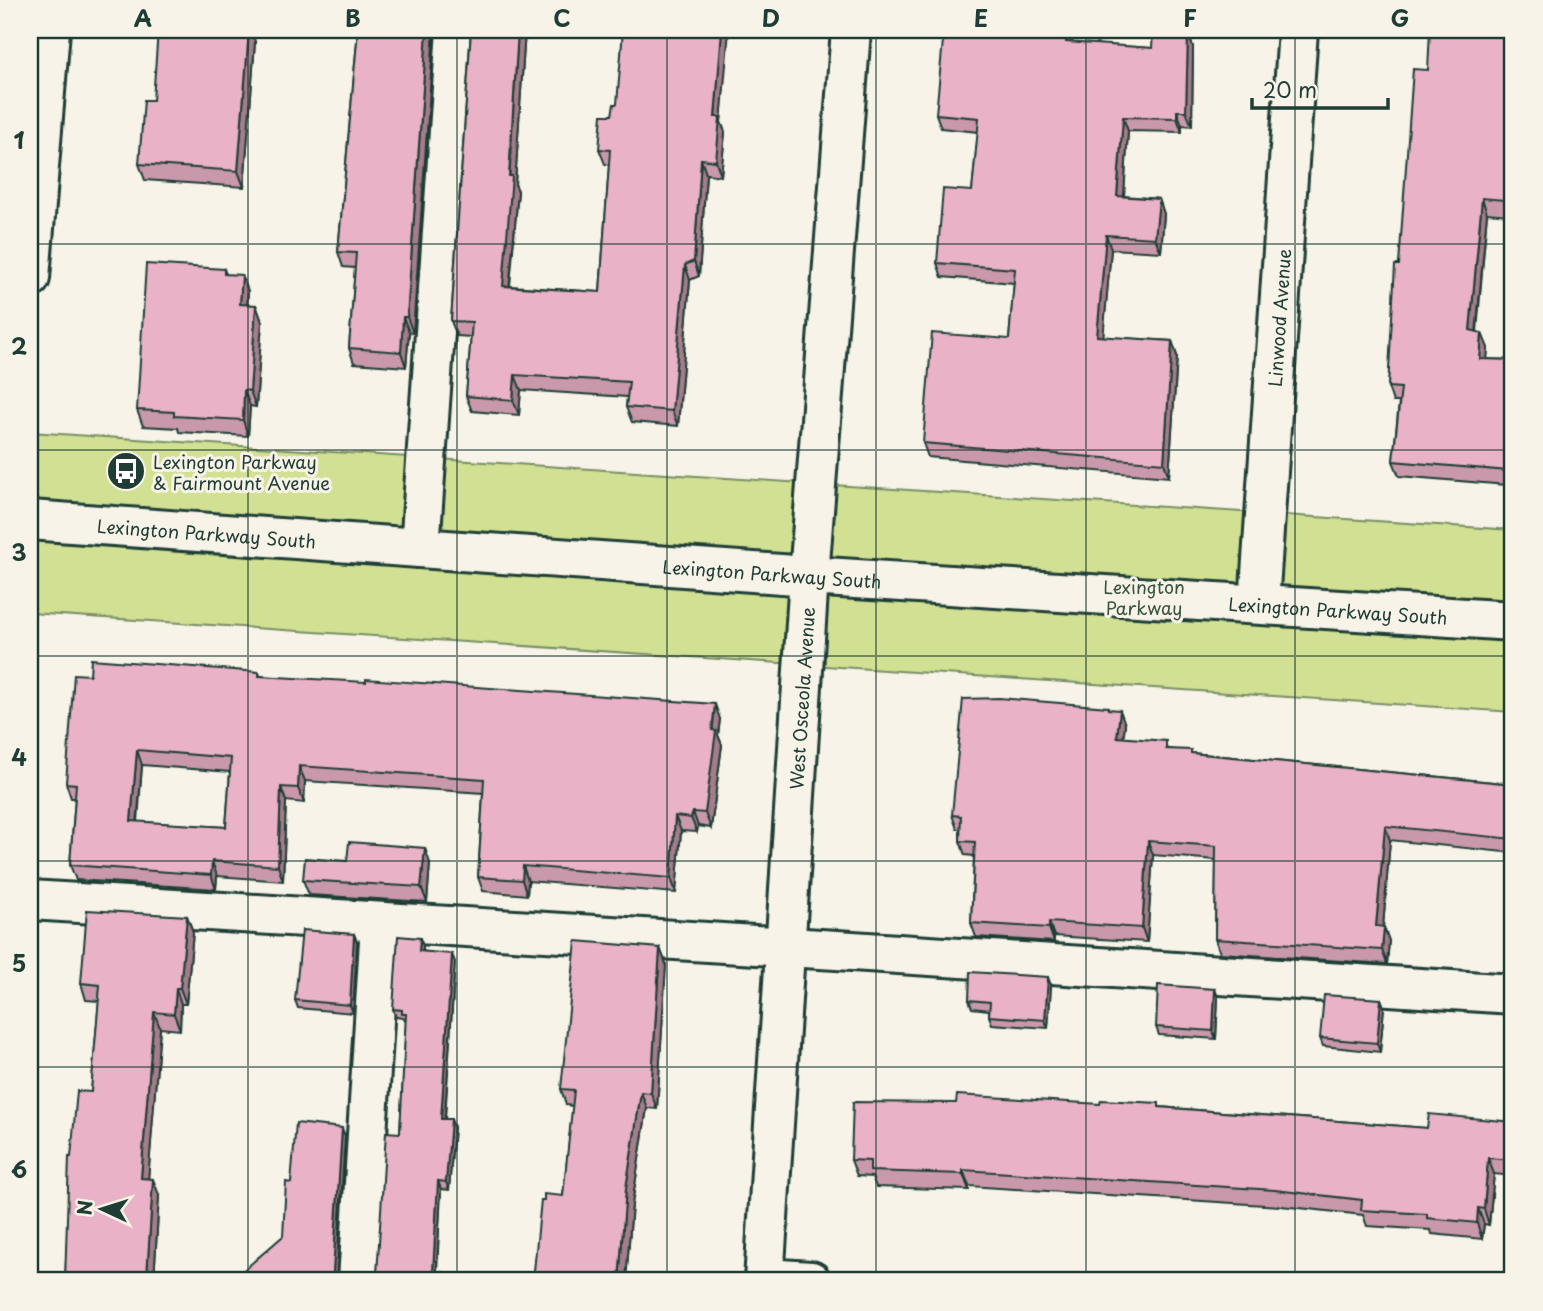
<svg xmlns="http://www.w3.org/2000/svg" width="1543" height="1311" font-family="'Playpen Sans',sans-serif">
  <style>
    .green { fill: #d1e093; stroke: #788e64; stroke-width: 2 }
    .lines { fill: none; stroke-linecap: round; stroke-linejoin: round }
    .minor-casing { stroke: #1f3d34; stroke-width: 44 }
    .major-casing { stroke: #1f3d34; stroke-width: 44 }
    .minor { stroke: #f7f3e8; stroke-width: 38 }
    .major { stroke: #f7f3e8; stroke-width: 38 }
    .wall { fill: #c999ab; stroke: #1f3d34; stroke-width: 2; fill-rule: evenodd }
    .shaded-wall { fill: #a47d8b; stroke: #1f3d34; stroke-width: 2 }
    .building { fill: #eab2c7; stroke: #1f3d34; stroke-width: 2; fill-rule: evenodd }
    .grid { fill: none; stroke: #1f3d34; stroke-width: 2; stroke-opacity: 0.55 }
    .labels { text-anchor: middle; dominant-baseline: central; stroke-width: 6; stroke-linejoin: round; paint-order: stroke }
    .street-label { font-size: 18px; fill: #1f3d34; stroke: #f7f3e8 }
    .poi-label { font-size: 18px; fill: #1f3d34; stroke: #f7f3e8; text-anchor: start }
    .park-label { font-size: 18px; fill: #3a5542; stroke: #f7f3e8 }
    .neatline { fill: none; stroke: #1f3d34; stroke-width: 2.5 }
    .grid-label { font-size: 23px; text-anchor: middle; font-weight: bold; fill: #1f3d34 }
  </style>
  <rect width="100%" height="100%" fill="#f7f3e8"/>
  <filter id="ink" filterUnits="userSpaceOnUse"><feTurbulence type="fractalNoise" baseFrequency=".0143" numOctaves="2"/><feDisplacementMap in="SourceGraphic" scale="14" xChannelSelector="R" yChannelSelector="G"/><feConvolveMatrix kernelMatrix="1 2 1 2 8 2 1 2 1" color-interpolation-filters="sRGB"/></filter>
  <g filter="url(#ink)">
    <path class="green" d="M30 432 1513 530V712L30 613Z"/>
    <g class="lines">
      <defs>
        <g id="minor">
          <path d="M30 278 50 30"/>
          <path d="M420 548 456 30"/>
          <path id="s1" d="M1259 604 1298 30"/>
          <path d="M30 900C524 930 1019 961 1513 994"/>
          <path d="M764 1278 811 1281"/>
          <path d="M358 1281 380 924"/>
          <path id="s2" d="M764 1281 809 576 851 30"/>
        </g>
        <g id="major">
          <path id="s3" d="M30 520 809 576 1513 621"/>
        </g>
      </defs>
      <use href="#minor" class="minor-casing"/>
      <use href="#major" class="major-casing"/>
      <use href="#minor" class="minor"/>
      <use href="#major" class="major"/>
    </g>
    <path class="wall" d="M358 30H434L413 333 409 332 406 367 354 363 349 348 355 268 343 267 338 252Z
      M471 30H525L515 184 518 191 510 286 600 292 609 165 605 164 599 149 617 104 724 80 721 122 725 132 721 176 706 174 699 276 690 280 678 426 632 422 626 407 627 397 521 390 519 415 472 411 466 396 471 337 457 336 451 321Z
      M1513 30V184H1511L1509 215 1487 213 1477 332 1488 348 1487 359 1513 360V509H1511L1506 494 1507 485 1399 476 1393 461 1399 402H1393L1388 387 1399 265 1428 70Z
      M1188 33 1193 47 1192 126 1182 125V132L1128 131 1124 196 1159 199 1164 214 1161 252 1111 249 1103 337 1172 341 1177 356 1169 477 928 457 923 443 1009 339 1014 283 942 277 937 263 972 191 978 132 941 128 936 114 1021 37 1072 43 1152 48Z
      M255 42 244 187 145 180 139 164 153 100Z
      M224 269 226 274 248 291 247 305H256L262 322 256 407 250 406 248 436 179 432 178 428 143 426 137 410Z
      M259 672 260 676 720 719 718 735 722 745 711 828 698 826 697 832 681 831 676 893 528 881 527 895 483 891 478 877 483 793 305 781 304 803 286 801 283 881 217 876 216 889 76 880 70 865 75 798H71L66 783 90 675ZM142 765 230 772 226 827 138 822Z
      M1108 707 1109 710 1125 724 1123 738 1169 749 1192 753 1513 784V853L1390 840 1383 927 1389 941 1387 964 1220 953 1215 939 1216 860 1153 855 1147 942 1054 936V942L976 937 971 923 974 856 965 855 960 841V829H957L952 815Z
      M347 861 430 863 427 902 309 895 303 880Z
      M187 916 193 932 186 1004H181L180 1030 160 1028 148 1179 159 1195 154 1281H65L71 1157 91 1092 99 1001 86 1000 81 983Z
      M354 934 357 942 353 1013 298 1008 295 1000Z
      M423 946V951L455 962 445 1119 454 1127 449 1190 441 1189 437 1272H443L446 1281H374L377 1274 400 1133 406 1022 403 1018 396 1017 393 1009Z
      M660 948 666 964 657 1109 647 1108 632 1204 626 1281H533L544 1200 563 1196 573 1106 566 1105 561 1089Z
      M1051 986 1048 1028 992 1024 989 1016V1010L972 1008 969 1000Z
      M1215 989 1218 998 1216 1039 1159 1035 1156 1027Z
      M1381 999 1384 1007 1380 1052 1323 1046 1320 1038Z
      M1100 1104 1160 1107 1427 1128 1513 1122V1176L1494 1174 1489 1225 1484 1224 1482 1239 1432 1234 1431 1230 1367 1226 1363 1215 1281 1206 969 1186V1190L876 1187 872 1177 857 1176 851 1160Z"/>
    <path class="shaded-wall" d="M249 30H251L255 42 244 187 238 171Z
      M427 30H434L413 333 407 317Z
      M518 30H525L515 184 518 191 508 301 503 286Z
      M722 30H729L721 122 725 132 721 176 716 161 715 117Z
      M1067 30H1073L1071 57 1066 42Z
      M1188 33 1193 47 1192 126 1186 111Z
      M1177 111 1182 125V132L1177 118Z
      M1123 117 1128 131 1123 210 1117 196Z
      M701 159 706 174 699 276 694 261Z
      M1506 169 1511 184 1509 215 1504 200Z
      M1482 198 1487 213 1475 345 1470 330Z
      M1159 199 1164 214 1161 252 1155 238Z
      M1106 235 1111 249 1102 351 1097 336Z
      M685 265 690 280 678 426 672 411Z
      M242 275 248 291 246 320 240 304Z
      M256 305 262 322 256 407 250 391Z
      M403 317 409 332 406 367 401 352Z
      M1482 333 1488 348 1486 373 1480 359Z
      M1172 341 1177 356 1169 477 1164 463Z
      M515 375 521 390 519 415 513 400Z
      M244 390 250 406 248 436 243 420Z
      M715 704 720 719 718 735 722 745 711 828 705 813Z
      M1120 710 1125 724 1122 751 1117 737Z
      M137 750 142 765 136 836 131 821Z
      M299 766 305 781 304 803 298 788Z
      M281 787 286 801 283 881 278 866Z
      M693 812 698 826 697 832 691 818Z
      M675 816 681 831 676 893 671 878Z
      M1385 826 1390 840 1382 940 1376 926Z
      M1148 841 1153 855 1147 942 1142 928Z
      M425 848 430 863 427 902 421 887Z
      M212 861 217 876 216 889 211 875Z
      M523 866 528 881 527 895 522 880Z
      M187 916 193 932 186 1004 180 988Z
      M1049 922 1054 936V942L1049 928Z
      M1384 927 1389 941 1387 964 1382 950Z
      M354 934 357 942 353 1013 350 1005Z
      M420 938 423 946 422 959 419 951Z
      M660 948 666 964 657 1109 651 1093Z
      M452 954 455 962 444 1127 441 1119Z
      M1048 977 1051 986 1048 1028 1045 1020Z
      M176 988 181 1004 180 1030 174 1014Z
      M1215 989 1218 998 1216 1039 1213 1031Z
      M1381 999 1384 1007 1380 1052 1377 1043Z
      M154 1012 160 1028 147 1194 141 1178Z
      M641 1092 647 1108 632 1204 626 1281H619L626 1188Z
      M451 1119 454 1127 449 1190 446 1182Z
      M342 1128 345 1136 336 1281H335L333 1272Z
      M1488 1158 1494 1174 1489 1225 1484 1209Z
      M963 1170 969 1186V1190L963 1174Z
      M153 1179 159 1195 154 1281H149L147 1276Z
      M438 1181 441 1189 436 1280 433 1272Z
      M1478 1208 1484 1224 1482 1239 1477 1223Z"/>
    <path class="building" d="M158 30H249L238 171 139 164 144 100H153Z
      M358 30H427L407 317H403L401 352 349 348 356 253 338 252Z
      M471 30H518L509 176H512L503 286 600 292 610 150 599 149 602 115H612L614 104H617L623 30H722L715 117H720L716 161 701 159 694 261 685 265 672 411 626 407 629 382 515 375 513 400 466 396 472 322 451 321Z
      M944 30 1021 37V30H1067L1066 42 1152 48 1153 31 1188 33 1186 111H1177V118L1123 117 1117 196 1159 199 1155 238 1106 235 1097 336 1172 341 1164 463 923 443 932 333 1009 339 1015 269 937 263 943 189 972 191 979 118 936 114Z
      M1430 30H1513V169H1506L1504 200 1482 198 1470 330 1482 333 1480 359 1513 360V495L1506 494 1508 471 1393 461 1401 388 1388 387 1395 265H1399L1413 69 1428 70Z
      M146 264 224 269V274L242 275 240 304 256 305 250 391 244 390 243 420 174 416V412L137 410Z
      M91 659 259 672V676L366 682V679L715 704 712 730 716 731 705 813 693 812 691 818 675 816 671 878 523 866 522 880 478 877 484 779 299 766 298 788 281 787 278 866 212 861 211 875 70 865 76 784 66 783 74 674 90 675ZM137 750 231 758 226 827 131 821Z
      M999 698 1108 707V709L1120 710 1117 737 1166 741V749L1191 750V753L1513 784V839L1385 826 1376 926 1384 927 1382 950 1215 939 1216 846 1148 841 1142 928 1049 922V928L971 923 975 842 960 841 961 816 952 815 963 699Z
      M349 842 425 848 421 887 303 880 305 858 347 861Z
      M87 910 187 916 180 988H176L174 1014 154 1012 141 1178 153 1179 147 1276 127 1274 126 1281H65L69 1157H71L77 1091 91 1092 100 985 81 983Z
      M302 930 354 934 350 1005 295 1000Z
      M398 936 420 938 419 951 452 954 441 1119H451L446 1182 438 1181 433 1272H443V1281H374L377 1274 386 1132 400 1133 406 1014H402V1010L393 1009Z
      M576 941 660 948 651 1093 641 1092 626 1188 619 1281H533L541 1200H544V1194L563 1196 574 1090 561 1089Z
      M970 972 1048 977 1045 1020 989 1016 990 1002 969 1000Z
      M1158 985 1215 989 1213 1031 1156 1027Z
      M1324 995 1381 999 1377 1043 1320 1038Z
      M957 1095 1100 1104 1101 1100 1159 1103V1107L1427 1128 1429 1114 1513 1122V1160L1488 1158 1484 1209 1478 1208 1477 1223 1427 1218V1214L1361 1210 1362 1200 1275 1190 963 1170V1174L870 1171V1161L851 1160 853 1102 956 1103Z
      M296 1123 342 1128 333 1272 335 1281H242L237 1276 283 1236 286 1182 291 1183Z"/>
  </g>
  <path class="grid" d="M248 30V1281M457 30V1281M667 30V1281M876 30V1281M1086 30V1281M1295 30V1281M30 244H1513M30 450H1513M30 656H1513M30 861H1513M30 1067H1513"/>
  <defs>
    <symbol id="bus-disc" viewBox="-11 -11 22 22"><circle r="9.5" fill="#1f3d34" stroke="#f7f3e8"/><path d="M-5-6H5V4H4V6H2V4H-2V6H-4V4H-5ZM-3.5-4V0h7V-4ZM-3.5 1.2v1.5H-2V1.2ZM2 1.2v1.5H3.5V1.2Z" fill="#fff"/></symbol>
  </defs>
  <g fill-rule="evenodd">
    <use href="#bus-disc" x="104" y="449" width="44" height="44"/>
  </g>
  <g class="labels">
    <g class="street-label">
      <text stroke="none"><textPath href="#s1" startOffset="287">Linwood Avenue</textPath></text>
      <text stroke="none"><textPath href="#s3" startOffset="177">Lexington Parkway South</textPath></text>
      <text stroke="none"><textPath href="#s3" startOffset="744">Lexington Parkway South</textPath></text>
      <text stroke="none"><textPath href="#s3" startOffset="1311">Lexington Parkway South</textPath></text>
      <text stroke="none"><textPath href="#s2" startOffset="584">West Osceola Avenue</textPath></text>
    </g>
    <g class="poi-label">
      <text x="153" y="461">Lexington Parkway<tspan x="153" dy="21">&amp; Fairmount Avenue</tspan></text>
    </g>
    <g class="park-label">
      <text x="1144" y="586">Lexington<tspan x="1144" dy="21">Parkway</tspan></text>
    </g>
  </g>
  <rect width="1543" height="1311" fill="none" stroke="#f7f3e8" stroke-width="77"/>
  <g transform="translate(102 1209) rotate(274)" stroke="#f7f3e8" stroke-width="5" paint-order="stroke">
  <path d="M0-5L12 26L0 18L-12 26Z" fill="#1f3d34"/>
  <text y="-10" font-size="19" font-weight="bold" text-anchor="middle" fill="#1f3d34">N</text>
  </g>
  <path d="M1252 98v10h136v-10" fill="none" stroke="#1f3d34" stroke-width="3.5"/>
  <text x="1263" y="98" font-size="21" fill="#1f3d34" stroke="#f7f3e8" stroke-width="5" paint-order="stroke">20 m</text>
  <rect x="38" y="38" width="1466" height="1234" class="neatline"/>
  <g class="grid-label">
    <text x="143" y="27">A</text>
    <text x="353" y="27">B</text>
    <text x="562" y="27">C</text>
    <text x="771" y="27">D</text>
    <text x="981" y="27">E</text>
    <text x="1190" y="27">F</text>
    <text x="1400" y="27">G</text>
    <text x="19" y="149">1</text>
    <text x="19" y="355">2</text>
    <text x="19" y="561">3</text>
    <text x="19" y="766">4</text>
    <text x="19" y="972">5</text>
    <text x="19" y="1178">6</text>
  </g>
</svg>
